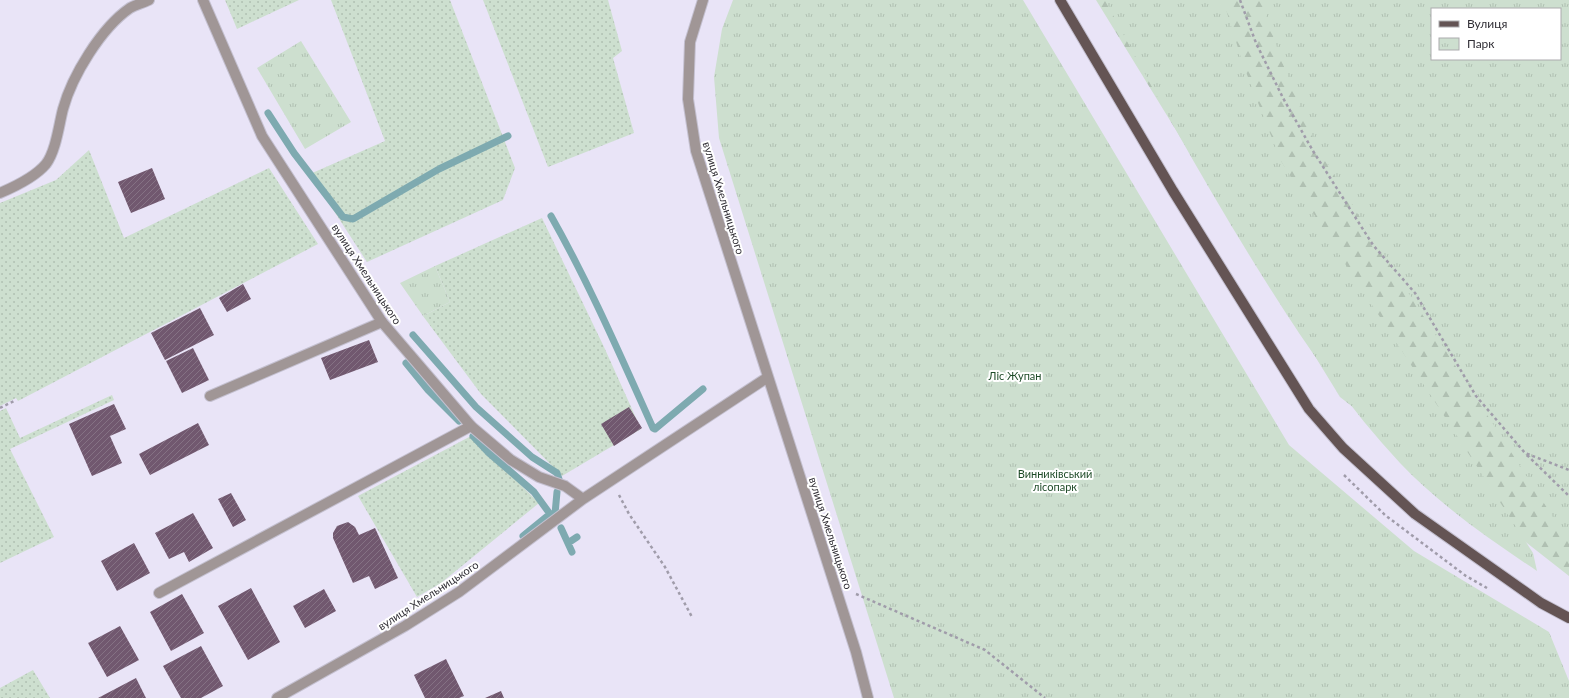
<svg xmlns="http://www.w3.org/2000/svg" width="1569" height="698" font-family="Lato,sans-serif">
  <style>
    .grass { fill: url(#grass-dots) }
    .forest { fill: url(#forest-firs); fill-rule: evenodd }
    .park { fill: url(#park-tufts); fill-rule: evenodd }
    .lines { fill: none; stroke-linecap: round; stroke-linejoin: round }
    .stream { stroke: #7eaab0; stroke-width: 7 }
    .building { fill: url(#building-hatch) }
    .lane-casing { stroke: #c4c0d0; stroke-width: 12 }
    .street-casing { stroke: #c4c0d0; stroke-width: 12 }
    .primary-casing { stroke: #c4c0d0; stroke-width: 12 }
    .path { stroke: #a09caa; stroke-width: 2.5; stroke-dasharray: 3 3; stroke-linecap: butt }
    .lane { stroke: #a09696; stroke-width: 10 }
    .street { stroke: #a09696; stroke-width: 10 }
    .primary { stroke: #645454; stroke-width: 10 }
    .labels { text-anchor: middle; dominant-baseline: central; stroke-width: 4; stroke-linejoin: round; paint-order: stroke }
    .street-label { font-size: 11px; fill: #302e35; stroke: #fff }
    .park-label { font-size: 11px; fill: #1e4b28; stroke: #fff }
  </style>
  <defs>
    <pattern id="grass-dots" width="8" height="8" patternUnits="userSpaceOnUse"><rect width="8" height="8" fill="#cddfcf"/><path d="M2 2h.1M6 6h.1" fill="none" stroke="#b0c0b2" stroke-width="1.8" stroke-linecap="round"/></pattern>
    <pattern id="forest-firs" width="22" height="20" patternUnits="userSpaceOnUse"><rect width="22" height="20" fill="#cddfcf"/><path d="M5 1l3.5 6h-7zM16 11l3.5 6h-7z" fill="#b0c0b2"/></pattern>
    <pattern id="park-tufts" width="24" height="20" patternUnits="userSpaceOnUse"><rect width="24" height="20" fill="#cddfcf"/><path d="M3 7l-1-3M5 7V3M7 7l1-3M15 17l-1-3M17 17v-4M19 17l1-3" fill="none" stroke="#b0c0b2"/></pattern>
    <pattern id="building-hatch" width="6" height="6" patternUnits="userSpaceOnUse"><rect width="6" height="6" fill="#71586f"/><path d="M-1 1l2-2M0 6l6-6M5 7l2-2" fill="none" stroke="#857284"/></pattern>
  </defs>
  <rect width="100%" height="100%" fill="#e9e4f7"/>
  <path class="grass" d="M225 0H299L237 29Z
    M331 0H450L515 168 503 200 367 262 310 174 385 141Z
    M483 0H608L622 51 613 58 634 133 548 167Z
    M89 150 124 238 269 168 318 244 18 401 16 398 0 406V203L56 180Z
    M542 218 604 347 641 429 562 476 481 394 423 316 450 302 435 266Z
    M112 395 114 400 10 449 54 537 0 563V411L6 408 20 438Z
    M471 436 539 503 441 583 417 597 358 496Z
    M33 670 50 698H0V688Z"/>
  <path class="forest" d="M1096 0H1569V576L1340 397ZM1432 9H1560V59H1432Z"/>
  <path class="park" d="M733 0H1023L1289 445 1414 551 1549 632 1569 681V698H894L719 138 714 77 722 29Z
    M1105 0H1223L1244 67 1281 161 1330 240 1533 553 1537 571C1489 539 1440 505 1400 463 1344 403 1299 335 1256 266 1202 179 1153 90 1105 0Z
    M1262 0H1569V542L1362 221 1315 144 1279 54ZM1432 9H1560V59H1432Z
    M301 41 351 122 305 149 257 68Z
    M435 266 450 302 423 316 400 283Z"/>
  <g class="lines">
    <path class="stream" d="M268 113 294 153 343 217 353 219 439 169 508 136
      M551 216C590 285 621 357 653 428L655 429 703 389
      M413 335 476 407 532 457 557 473 559 479
      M406 363 428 390 459 421
      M473 436 489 453 534 492 550 514
      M555 514 557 492
      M561 528 572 552
      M523 536 550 514H554
      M568 543 577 537"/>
  </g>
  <path class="building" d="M152 168 165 199 131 213 118 182Z
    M243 284 251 299 227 312 219 298Z
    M200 308 214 335 165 360 151 333Z
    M369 340 378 362 330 380 321 358Z
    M193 348 209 380 182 393 166 361Z
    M114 404 126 429 110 436 122 463 92 476 69 424Z
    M629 407 642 428 614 446 601 424Z
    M198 423 209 445 150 475 139 454Z
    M231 493 246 520 233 527 218 499Z
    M193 513 213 548 189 562 184 552 169 559 155 533Z
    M348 522 355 527 359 535 375 528 398 578 375 589 369 576 353 583 333 538V533L337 526Z
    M134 543 150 573 117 591 101 561Z
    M251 588 280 642 248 660 218 606Z
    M324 589 336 611 305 628 293 606Z
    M182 594 204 633 171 651 150 612Z
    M120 626 139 660 107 677 88 643Z
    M201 646 223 686 201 698H181L163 666Z
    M446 659 464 696 459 698H425L414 675Z
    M136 678 146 698H98Z
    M501 691 504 698H485Z"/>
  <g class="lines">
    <defs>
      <path id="lane" d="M210 396 382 322
        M159 593 471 426"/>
      <path id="street" d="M203 0 262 136 382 322 471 426 511 460 539 477 565 486 583 499
        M703 0 690 42 688 99 696 151 856 652 868 698
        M0 193C14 187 36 176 46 164 56 151 59 124 63 109 72 76 101 28 130 8 135 5 143 3 149 0
        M277 698 405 626 459 592 583 499 768 377"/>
      <path id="primary" d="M1060 0 1173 191 1309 409 1343 448 1415 514 1541 603 1569 618"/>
    </defs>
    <use href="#lane" class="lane-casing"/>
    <use href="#street" class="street-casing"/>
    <use href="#primary" class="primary-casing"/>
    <path class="path" d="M1240 0 1256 43 1283 98 1313 151 1373 245 1415 293 1476 396 1525 453 1569 470
      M0 408 16 400
      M1527 455 1569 496
      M1344 475 1385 515 1466 576 1487 588
      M619 495 629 514 665 567 692 617
      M856 594 985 650 1045 698"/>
    <use href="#lane" class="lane"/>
    <use href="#street" class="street"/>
    <use href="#primary" class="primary"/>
  </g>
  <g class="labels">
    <g class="street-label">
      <text transform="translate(724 198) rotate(73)">вулиця Хмельницького</text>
      <text transform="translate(367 274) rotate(57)">вулиця Хмельницького</text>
      <text transform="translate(831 533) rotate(72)">вулиця Хмельницького</text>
      <text transform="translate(428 595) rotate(-33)">вулиця Хмельницького</text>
    </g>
    <g class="park-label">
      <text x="1015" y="375">Ліс Жупан</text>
      <text x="1055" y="473">Винниківський<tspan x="1055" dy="13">лісопарк</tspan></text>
    </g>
  </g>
  <rect x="1431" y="8" width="130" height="52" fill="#ffffff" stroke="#acabae"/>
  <rect x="1439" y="21" width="20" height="6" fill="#645454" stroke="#acabae"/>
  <text x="1467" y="28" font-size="12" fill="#302e35">Вулиця</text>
  <rect x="1439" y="38" width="20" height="12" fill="url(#park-tufts)" stroke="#acabae"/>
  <text x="1467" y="48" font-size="12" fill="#302e35">Парк</text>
</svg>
